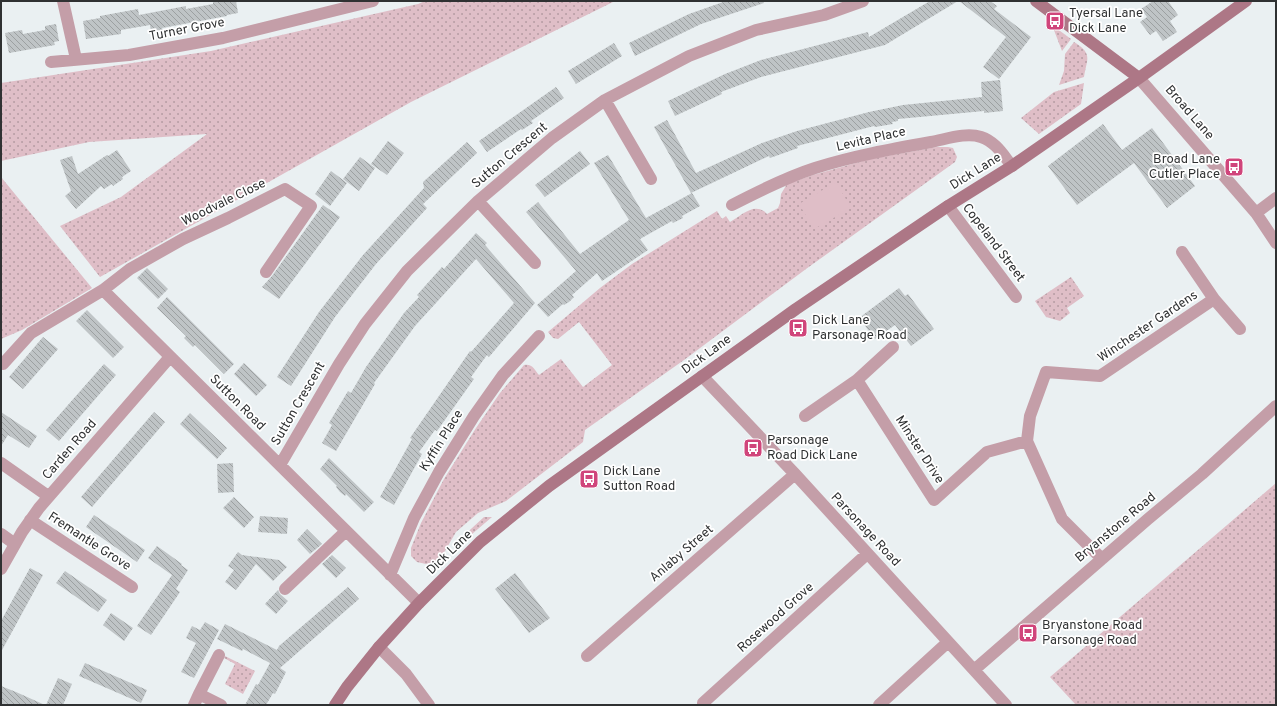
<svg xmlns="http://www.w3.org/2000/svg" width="1277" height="706" font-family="Overpass,sans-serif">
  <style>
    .grass { fill: url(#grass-dots) }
    .pitch { fill: #dfbec7 }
    .building { fill: url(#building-back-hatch) }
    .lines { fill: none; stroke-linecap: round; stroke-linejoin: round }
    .street { stroke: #c49ea8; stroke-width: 12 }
    .secondary { stroke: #ad7786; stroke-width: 12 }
    .labels { text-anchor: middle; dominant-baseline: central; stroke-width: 3.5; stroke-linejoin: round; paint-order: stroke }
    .poi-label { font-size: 13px; fill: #2f3132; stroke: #fff; text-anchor: start }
    .street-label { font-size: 13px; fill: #2f3132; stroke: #fff }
  </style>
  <defs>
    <pattern id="grass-dots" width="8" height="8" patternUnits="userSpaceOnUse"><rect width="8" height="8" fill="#dfbec7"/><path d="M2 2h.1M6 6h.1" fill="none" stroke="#b59ba2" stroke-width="1.8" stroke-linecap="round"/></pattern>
    <pattern id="building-back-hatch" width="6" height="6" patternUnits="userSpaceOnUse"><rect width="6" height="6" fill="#bfc4c6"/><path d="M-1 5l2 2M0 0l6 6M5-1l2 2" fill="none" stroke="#9ca0a1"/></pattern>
  </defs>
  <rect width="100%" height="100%" fill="#eaf0f2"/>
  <path class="grass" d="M425 1H615L411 102 100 277 60 226 121 197 207 134 89 142 1 161V83L211 51 418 4Z
    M1052 25 1071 39 1062 51Z
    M1074 42C1093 54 1087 58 1084 77L1059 85 1064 71 1065 54Z
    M1084 83 1081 104 1039 134 1021 118 1054 92Z
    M937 147H948L953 148 957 157 955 162 806 269 684 360 585 430 583 442 506 501 478 513 456 532 442 556 434 562 426 564 417 562 411 556V548L421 523 444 479 476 428 500 393 524 365C532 363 535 370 539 375L561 359 583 387 612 365 579 322 558 339 553 338 548 332 600 288 632 264 717 211 722 219 726 216 730 222C742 215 755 201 767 214L778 208 780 203 781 194 787 184 813 175 870 159Z
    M1 177 92 288 22 330 1 339Z
    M1071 277 1084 296 1067 308 1070 313 1060 321 1046 317 1035 301Z
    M1276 483V705H1076L1050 677Z
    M484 517H492L458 546 459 540Z
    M225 656 255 671 243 694 225 684 235 664 224 658Z"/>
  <path class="pitch" d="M836 182 851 208 814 229 799 204Z"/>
  <path class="building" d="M213 1H236L238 13 227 15V16L162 28 163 30 151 32 150 25 121 30V34L86 39 83 21 100 18V16L138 9 139 15 186 6V9L213 4Z
    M726 1H763L764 3 701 24 635 56 629 43 689 14Z
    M930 1H958L885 45 761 77 721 92 722 94 675 116 668 101 725 74 761 60 868 32 869 37Z
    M959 1H990L997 6 994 9 1031 37 999 79 983 67 1006 37Z
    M1153 1H1168L1178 15 1170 21 1177 32 1163 41 1156 31 1150 35 1140 22 1147 17 1141 9Z
    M56 24 59 41 54 42 55 45 9 53 5 33 22 30 23 34 45 30V26Z
    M614 43 622 56 576 84 568 71Z
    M1000 80 1003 111 984 113V111L898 119V121L892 122 893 124 875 127 874 126 797 146 798 148 770 158 769 156 691 193 654 127 667 120 696 173 762 143 797 131 869 112 903 105 982 97 981 82Z
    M556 87 564 98 531 121 533 123 522 130 521 129 487 152 479 141Z
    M1103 124 1122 150 1152 128 1195 186 1167 208 1134 163 1077 205 1048 166Z
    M388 141 404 153 387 175 371 164Z
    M467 142 477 153 423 204 427 208 376 264 335 317 291 386 277 377 319 312 363 255 424 188 423 182Z
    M117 150 131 171 122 177 123 179 113 186 112 184 104 189 101 186 76 209 65 196 71 191 60 160 72 156 78 174 107 155 108 156Z
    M580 151 590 164 545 197 535 185Z
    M608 155 646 218 692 193 700 206 682 216 683 218 673 223 672 221 640 239 648 250 602 281 597 273 572 295 574 297 569 302 564 305 563 304 548 317 537 305 576 271 526 212 538 202 580 254 629 220 594 163Z
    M360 157 375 168 359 191 343 179Z
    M331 171 347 183 330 206 315 194Z
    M323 205 340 217 279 299 262 287 272 276Z
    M476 233 487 243 485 245 535 303 489 357 487 355 471 377 474 379 464 393 437 431 435 430 419 452 422 454 394 505 380 497 412 439 410 438 470 351 471 352 514 303 476 259 415 326 374 383 375 384 336 451 322 443 332 425 329 423 348 391 351 393 366 367 404 313 419 297 417 295 442 267 444 269Z
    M147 268 168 289 158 299 137 278Z
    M899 288 905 296 908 294 934 329 911 346 895 325 875 339 859 318Z
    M167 297 234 364 224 374 195 345 193 347 184 338 186 336 157 308Z
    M87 310 124 347 113 358 76 321Z
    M43 337 58 349 23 389 9 377Z
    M244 363 267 385 256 396 234 374Z
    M104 364 116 375 59 441 46 430Z
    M1 412 37 436 29 448 8 435 1 446Z
    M154 412 165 422 92 507 81 497Z
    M190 413 227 448 217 459 180 424Z
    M329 458 374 502 364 512 346 494 345 496 340 492 336 487 337 486 320 469Z
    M233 463 234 492 218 493 217 464Z
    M234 497 254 517 244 528 223 508Z
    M94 515 145 550 137 562 86 527Z
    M260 516 288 518 287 534 258 532Z
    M307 529 322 544 310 554 297 540Z
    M157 546 182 564 181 565 188 570 176 589 180 592 151 635 137 626 172 575 148 558Z
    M238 552 242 555 279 560 287 567 273 581 256 564 236 590 225 582 234 570 228 566Z
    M332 555 346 568 336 578 322 564Z
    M30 568 43 575 1 652V621Z
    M65 571 107 600 98 612 56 583Z
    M515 573 550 618 529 633 495 589Z
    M348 587 359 599 280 668 286 672 275 694 273 693 266 705H245L256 684 258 685 270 663 243 649 242 651 217 639 225 624 277 650 279 646Z
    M278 590 280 594 288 601 276 614 265 604Z
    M111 613 133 628 124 641 103 625Z
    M205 622 219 630 194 678 181 672 196 643 186 638 192 626 200 630Z
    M85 663 147 690 141 703 79 676Z
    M58 678 72 684 63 705H46Z
    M1 686 16 692 45 705H1Z"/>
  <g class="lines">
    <path class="street" d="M63 1 76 59
      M51 62 129 55 223 38 373 1
      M1139 78 1256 213 1276 243
      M605 100 651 179
      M478 201 535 263
      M732 205C759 191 787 177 815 168 853 156 892 149 931 142 947 139 966 132 981 137 996 142 1003 155 1012 166
      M948 206 1016 297
      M1256 213 1276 198
      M1182 252 1214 299 1240 329
      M103 290 419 603
      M3 364 31 333 103 290 130 269 183 239 228 218 285 189 311 206 266 272
      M702 376 795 474 1006 705
      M857 380 934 500 987 452 1027 441
      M805 416 857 380 893 347
      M1 463 48 496
      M280 465 339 364 365 324 407 271 478 201 552 138 605 100 689 56 756 30 824 15 863 1
      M30 520 132 587
      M1 534 15 544
      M1102 559 1062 519 1027 441 1030 416 1046 372 1100 376 1214 299
      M1 569 22 532 39 508 170 357
      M390 575 414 518 439 472 474 416 503 375 539 336
      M285 589 346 531
      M379 647 406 674 429 705
      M587 656 795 474
      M974 670 1148 519 1202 474 1276 406
      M199 694 219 655
      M703 703 867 554
      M194 705 199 694 221 705
      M879 705 948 642"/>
    <path class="secondary" d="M1036 1 1139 78
      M335 705 347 687 379 647 419 603 480 542 549 486 796 309 948 206 1012 166 1139 78 1246 1"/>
  </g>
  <defs>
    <symbol id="bus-square" viewBox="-11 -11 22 22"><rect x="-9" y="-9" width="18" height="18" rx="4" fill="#d0457b" stroke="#fff"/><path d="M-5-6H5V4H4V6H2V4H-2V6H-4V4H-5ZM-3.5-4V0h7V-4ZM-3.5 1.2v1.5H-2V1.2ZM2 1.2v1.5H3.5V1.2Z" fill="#fff"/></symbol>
  </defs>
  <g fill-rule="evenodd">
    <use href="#bus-square" x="1044" y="10" width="22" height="22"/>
    <use href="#bus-square" x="1223" y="156" width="22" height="22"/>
    <use href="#bus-square" x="787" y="317" width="22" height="22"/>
    <use href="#bus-square" x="742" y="437" width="22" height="22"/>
    <use href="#bus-square" x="578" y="468" width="22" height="22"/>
    <use href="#bus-square" x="1017" y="622" width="22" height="22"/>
  </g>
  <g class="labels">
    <g class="poi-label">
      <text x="1069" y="14">Tyersal Lane<tspan x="1069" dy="15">Dick Lane</tspan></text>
      <text x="1220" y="160" text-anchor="end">Broad Lane<tspan x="1220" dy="15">Cutler Place</tspan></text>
      <text x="812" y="321">Dick Lane<tspan x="812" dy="15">Parsonage Road</tspan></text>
      <text x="767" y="441">Parsonage<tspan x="767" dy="15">Road Dick Lane</tspan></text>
      <text x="603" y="472">Dick Lane<tspan x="603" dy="15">Sutton Road</tspan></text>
      <text x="1042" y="626">Bryanstone Road<tspan x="1042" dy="15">Parsonage Road</tspan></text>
    </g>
    <g class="street-label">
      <text transform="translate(187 30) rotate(-11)">Turner Grove</text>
      <text transform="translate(1189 113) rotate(49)">Broad Lane</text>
      <text transform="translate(871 140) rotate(-13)">Levita Place</text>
      <text transform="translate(510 156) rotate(-40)">Sutton Crescent</text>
      <text transform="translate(976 172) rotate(-32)">Dick Lane</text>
      <text transform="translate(224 203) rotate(-26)">Woodvale Close</text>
      <text transform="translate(993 243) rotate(53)">Copeland Street</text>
      <text transform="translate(1148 327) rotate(-34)">Winchester Gardens</text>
      <text transform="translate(707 355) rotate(-36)">Dick Lane</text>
      <text transform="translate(237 403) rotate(45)">Sutton Road</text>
      <text transform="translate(299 404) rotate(-60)">Sutton Crescent</text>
      <text transform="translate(442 441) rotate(-58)">Kyffin Place</text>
      <text transform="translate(70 450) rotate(-49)">Carden Road</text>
      <text transform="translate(919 450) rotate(57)">Minster Drive</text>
      <text transform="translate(1116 528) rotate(-40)">Bryanstone Road</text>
      <text transform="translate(865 530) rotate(47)">Parsonage Road</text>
      <text transform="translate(89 542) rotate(33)">Fremantle Grove</text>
      <text transform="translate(450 553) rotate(-44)">Dick Lane</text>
      <text transform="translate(682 554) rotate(-41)">Anlaby Street</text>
      <text transform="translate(776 618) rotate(-42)">Rosewood Grove</text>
    </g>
  </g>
  <rect width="1277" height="706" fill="none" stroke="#2f3132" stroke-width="4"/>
</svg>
